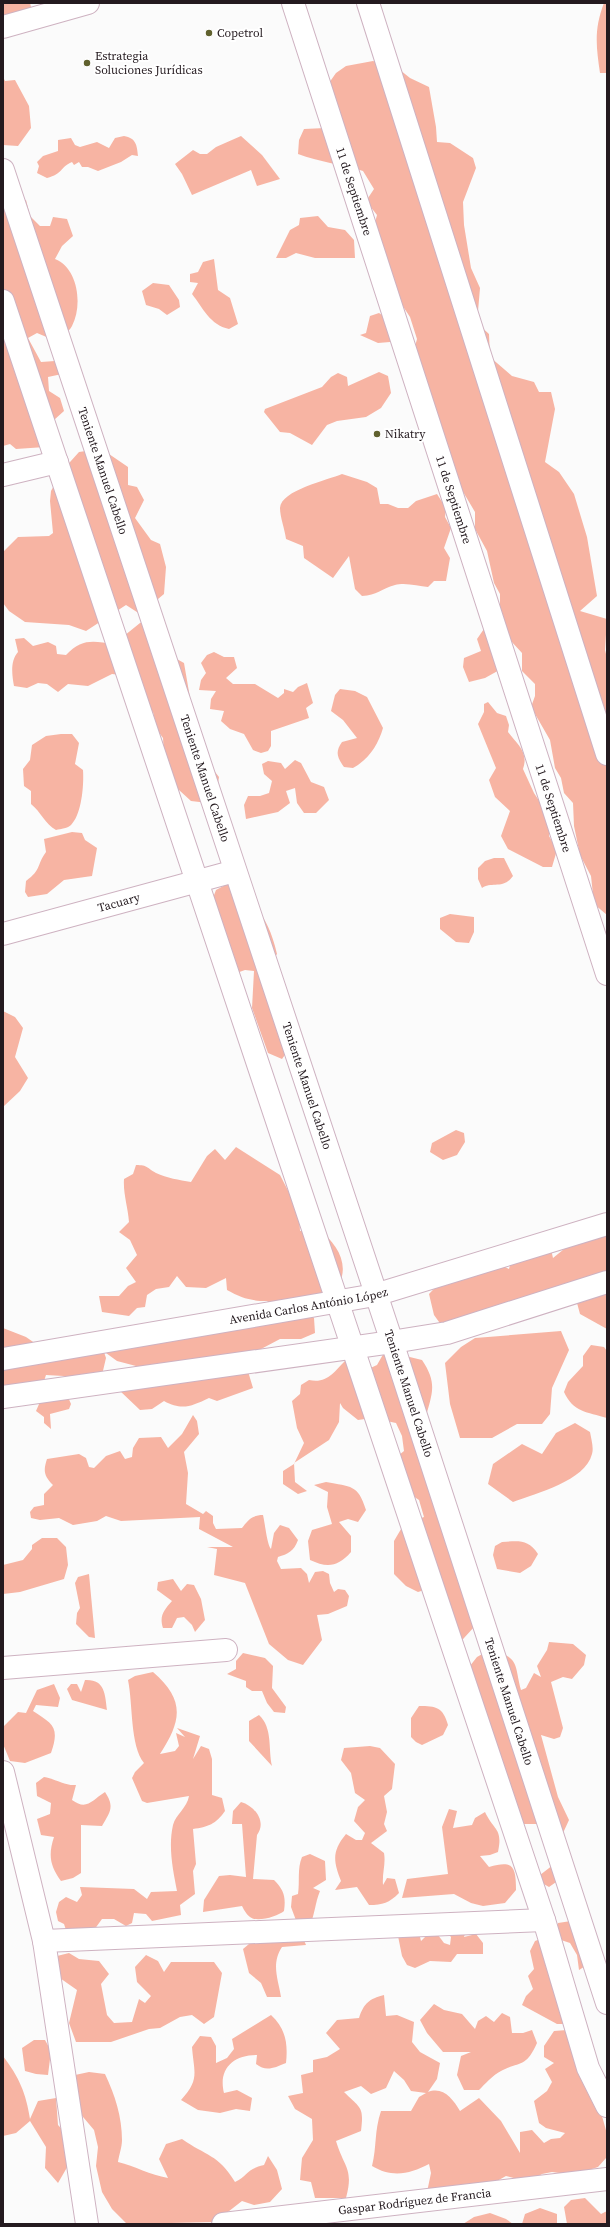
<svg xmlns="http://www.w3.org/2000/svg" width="610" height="2227" font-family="'Source Serif 4',serif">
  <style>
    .forest { fill: #f7b4a3 }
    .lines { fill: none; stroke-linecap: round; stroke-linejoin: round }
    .minor-casing { stroke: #ceb2c1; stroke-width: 24 }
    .major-casing { stroke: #ceb2c1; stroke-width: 24 }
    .minor { stroke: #fff; stroke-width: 22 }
    .major { stroke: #fff; stroke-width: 22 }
    .poi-dot { fill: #60612e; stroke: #fff; stroke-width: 1.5 }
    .labels { text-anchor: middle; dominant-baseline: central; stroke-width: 4; stroke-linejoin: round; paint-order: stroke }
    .poi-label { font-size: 12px; fill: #241a1f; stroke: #fff; text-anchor: start }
    .street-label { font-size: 12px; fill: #241a1f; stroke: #fff }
  </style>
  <rect width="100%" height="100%" fill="#fbfbfb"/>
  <path class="forest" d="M3 3H30L32 11 3 35Z
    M604 3H607V73H600C596 46 594 29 604 3Z
    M373 61 400 70 410 78 429 87 436 127 437 142 450 143 473 158 476 168 463 202 464 225 471 268 480 288 477 323 489 334 490 357 512 376 534 382 539 392H551L555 409 545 462 559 472 574 494 587 537 597 596 580 611 607 619 605 650 607 658V915L594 904 591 876 580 855 574 826 573 803 564 793 561 778 555 768 550 740 531 707 535 696V684L522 671V653L500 629V594L494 583 487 551 475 529V512L430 436 409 368 417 339 410 317 367 252 377 215 366 201 374 189 363 171C341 164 319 162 298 154L299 140 304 129 325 128 324 90 336 73 346 66Z
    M3 77 5 81 15 80 29 106 31 128 18 146 3 145Z
    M124 136C136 138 137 145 138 156L132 155 121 162 98 171 88 167H82L79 162 74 165 72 162C60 167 63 174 47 178L37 173 39 166 37 162 43 156 58 151V140L71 138 75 145 80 147 97 142 109 148 115 138Z
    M241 136 262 155 280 179 257 186 251 170 192 195 182 174 175 164 193 150 200 154H207L216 147Z
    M14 198 26 200 30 216 40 226H50L53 217 67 219 73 236 62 246 55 259C78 268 83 305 72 326 69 332 61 337 56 341L37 333 28 338 41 362 55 361 62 374 48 377 49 391 60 398 64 411 54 420 45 447 16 449 10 444 3 446V200Z
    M318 216 328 227 345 230 354 240 355 258H315L296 253 286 258H276L290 230 299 225 300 218Z
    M214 259 218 290 230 298 238 324 229 329C210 325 203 308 192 294L198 283 190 282V274L198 272 203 262Z
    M153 283 169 285 179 300 180 307 167 315 159 309 146 305 142 291Z
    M379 313 385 317 402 341 378 343 360 335 366 333 370 316Z
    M379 372 388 376 391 393 381 408 366 417 337 421 327 425 312 445 290 433 280 432 264 412 265 409 322 387 331 377 338 373 347 377 348 386Z
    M93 450 109 454 128 467V485L137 487 144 500 135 518 151 540 160 544 166 567 164 594 140 614 126 605 86 631 69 625 25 622 9 611 3 603V552L18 537 49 536 53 533 50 501 51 491 62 471 79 452Z
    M342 474 367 482 377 488 380 504H388L398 508H408L416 501 437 494 446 508 445 517 451 528 444 548 450 558 446 581H434L428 587C418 586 405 582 395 585 381 589 377 595 362 596L355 589 349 556 333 578 304 558 303 546 286 539C285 530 280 517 280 508 281 490 328 480 342 474Z
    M150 619 154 636 170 638 175 658 184 663 193 715 202 735 208 763 219 777 216 796 208 803 191 801 179 790 166 784 163 738 157 730 153 712 140 706 121 675 112 674 88 686 68 684 58 692 47 684 38 683 27 688 14 686C12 675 10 661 18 652L15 639 24 638 33 646 48 642 56 646 57 654 66 655C82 638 93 641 114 644L140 623Z
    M486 626 503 668 485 678 469 682 463 667 464 658 481 651 477 639Z
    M214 652 224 657H234L237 668 226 678 233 684H255L278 698 284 693V689L293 692 298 687 307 683 313 703 306 708 309 718 271 731V746L268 751 261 753 253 750 244 734 230 729 221 721 224 711 210 709 211 699 216 691 199 690 201 680 206 673 201 663 207 655Z
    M340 689 355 691 367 697 383 728C378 745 369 759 353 768L344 767C337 757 335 752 342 742L357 738 343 720 331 711 335 695Z
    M488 702 497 713 506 716 509 725 508 732C517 744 529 752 523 769L534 793 551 819 549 836 557 850 552 867H543L508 849 501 836 510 811 495 797 489 780 496 768 478 724 484 712V704Z
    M61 734H72L79 743 75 764 83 770C84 784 82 814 71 825 68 828 61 829 56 830 45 824 41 812 31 804V791L24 786 23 769 30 760 32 745 46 736Z
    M295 760 301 763 311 782 324 787 329 800 316 813H304L297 803 295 788 286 791 290 803 278 812 246 819 244 805 248 796H260L269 793 272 781 264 774 262 764 268 761 281 763 285 769Z
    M72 832 82 833 85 840 97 848 92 876 64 880 47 894 28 897 25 892 26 881C42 869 36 866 46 852L44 839Z
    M494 858H504L513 876C503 890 491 881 482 888L478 879V868L485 861Z
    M229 883C257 905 269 919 277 954L263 973 292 1045 282 1059 268 1053 252 1008 254 971 245 970 231 975 204 921 216 890Z
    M450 914 474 917V932L469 943 456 942 440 929V918Z
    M3 1011 15 1017 23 1028 15 1057 28 1078 20 1091 3 1107Z
    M456 1130 464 1133 465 1142 457 1155 443 1160 430 1152 432 1143Z
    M236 1147 280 1175 299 1212 300 1231 318 1228C340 1247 354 1269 331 1297 326 1303 311 1307 304 1310L314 1318 315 1333 301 1339H280L244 1358 253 1388 217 1401 209 1398C192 1406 182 1411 164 1401L152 1409 140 1410 119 1390 115 1377 136 1366 117 1361 106 1353C115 1333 117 1328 139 1324L160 1339 273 1306 267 1301C251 1301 241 1298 227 1290L226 1278 206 1288 186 1287 177 1276 169 1287 156 1289 147 1295 145 1307 137 1308 129 1316 102 1312 99 1296H119L128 1286 136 1282 126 1268 137 1255 130 1240 119 1232 129 1222C128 1207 123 1194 124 1179L133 1174 136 1165C148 1165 147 1168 156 1173 167 1178 179 1180 191 1182L207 1156 215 1149 225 1160Z
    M607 1223V1329L580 1314 577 1303 447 1333 434 1315 429 1294 451 1271 489 1259 509 1269 513 1252 549 1241 553 1258 590 1228Z
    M3 1328 26 1337 39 1346 101 1343 106 1358 102 1375 81 1377 46 1375 43 1384 3 1398Z
    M561 1331 569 1350 552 1388 550 1414 542 1424H517L492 1438H460L450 1404 445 1363 461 1347 475 1338Z
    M591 1345 604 1347 607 1351V1418C587 1412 573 1412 564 1392L568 1382 583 1366V1356Z
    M385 1351 422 1360C438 1384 432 1393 425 1420L475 1626 453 1650 434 1587 418 1592 406 1586 394 1574V1541L404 1524 424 1517 419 1500 404 1490 388 1464 404 1451 402 1436 396 1423 372 1418 358 1420 343 1408 340 1403 339 1422 329 1440 294 1463 295 1482 307 1491 298 1494 283 1484V1471L294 1464 304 1443 297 1428 292 1401 300 1394 301 1385 309 1380C327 1384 334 1372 345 1361L366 1370 377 1365Z
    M65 1390 71 1404 69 1409 50 1414 51 1429 44 1423V1417L36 1411 43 1395Z
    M193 1415 197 1421 199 1434 184 1452 188 1473 186 1504 203 1514 206 1511 213 1516V1523L216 1529 242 1528C248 1520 252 1515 263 1515 265 1523 267 1545 271 1549L274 1533 280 1525 289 1528 298 1540C294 1551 288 1554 278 1557L277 1561 281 1569 301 1568 307 1574 309 1583 315 1572 323 1571 329 1574 330 1583 334 1592 338 1589 345 1590 349 1596 347 1606 328 1614 317 1615 322 1640 303 1665 288 1660 269 1644 245 1583 214 1575 217 1549 207 1547H233L199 1529 200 1517 121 1521 106 1516 97 1521 73 1525 59 1518 40 1520 31 1518 30 1512 34 1507 44 1505V1494L53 1485C44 1476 43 1471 47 1459L79 1454 86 1458 89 1467 94 1468 106 1456 120 1451 125 1459 132 1457 133 1448 139 1438 161 1437 168 1448 182 1434Z
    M575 1423 590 1432C591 1438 594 1448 592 1454 585 1481 537 1493 513 1502L488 1484 493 1464 522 1444 542 1454 556 1433Z
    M326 1482C351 1487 358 1484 366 1510L358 1522 348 1519 339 1522 351 1536V1552C338 1567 327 1568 310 1560L308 1541 312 1530 332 1524 327 1507 328 1492 314 1485Z
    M42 1538H57L66 1547 68 1565 64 1579 20 1592 3 1594V1565L23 1560 32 1549V1545Z
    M502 1542C519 1541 528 1539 538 1554L531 1566 520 1573 497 1569 493 1555 495 1546Z
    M89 1574 95 1638 89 1637 76 1624 77 1613 80 1608 75 1583 78 1577Z
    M173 1579 181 1591 187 1584 194 1585 201 1599 205 1620 195 1632 192 1625 184 1617 177 1618 172 1628H163C159 1616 164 1610 172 1601L157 1590 158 1582Z
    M549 1642 573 1644 586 1655 584 1665 572 1679 563 1677 551 1682 563 1728 560 1737 554 1739 541 1735 558 1797 569 1820 563 1833 549 1839 537 1824H516L462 1676 477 1657 491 1649C520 1659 514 1663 521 1690L526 1688 534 1673 541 1677 537 1666 547 1650Z
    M243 1653 265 1658 273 1666 272 1688 286 1707 285 1713 274 1712 267 1703 262 1691H252L246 1687V1681L227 1674 236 1669V1661Z
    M153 1672C185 1700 182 1720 160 1754L175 1751 179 1746 176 1733 185 1737 177 1728 200 1736 193 1759 201 1746 209 1749 212 1759V1795L222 1798 225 1811C216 1824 208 1827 193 1829L196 1864 193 1871 195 1894 180 1905 181 1915 152 1921 146 1914 134 1913 132 1923 126 1926 114 1919H102L94 1930 67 1933 64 1924 58 1921 56 1912 59 1902 66 1897 77 1902 82 1895 80 1887 134 1889 147 1899 151 1892 177 1891C173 1870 168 1847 173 1825 176 1814 187 1808 189 1796L147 1803 142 1801 132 1778 135 1772 144 1763C130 1746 133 1704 128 1680L135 1676Z
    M85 1680C105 1679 105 1694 107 1710L72 1700 67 1689 71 1684H77L81 1692Z
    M54 1684 60 1698 58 1707 36 1705 33 1711C53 1724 60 1727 51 1753L25 1763 10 1761 3 1744V1727L18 1712 26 1713 37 1690Z
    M419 1706C436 1706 443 1707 448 1725L443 1735 422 1745 416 1742 411 1737V1718Z
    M259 1715C273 1728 268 1749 272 1766L249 1741V1721Z
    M370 1746 380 1748 395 1764 392 1789 384 1796 387 1812 384 1824 387 1831 371 1843 384 1853C386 1864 382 1873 383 1885L387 1878 395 1879 399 1893C389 1903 383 1905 369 1905L357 1887 335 1890 341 1881C333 1861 332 1851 346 1834L356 1840H362L365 1833 354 1821 358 1807 365 1800 355 1793 351 1773 341 1760 344 1748Z
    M44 1777C56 1779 65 1786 76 1785L72 1800C87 1811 92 1800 105 1792 115 1807 110 1812 102 1826L81 1825V1873L73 1878 61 1881C50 1866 48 1855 54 1837L41 1835 37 1819 50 1814 51 1803 37 1796 36 1783Z
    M241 1802C255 1806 267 1822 257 1835L253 1879 274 1880C284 1890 286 1897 284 1911 278 1916 257 1923 250 1917 247 1915 244 1910 242 1906L203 1912 204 1900 219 1876 230 1875 246 1877 242 1824H232L233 1811Z
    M449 1809 457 1811 453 1828 472 1825 475 1818 485 1812C494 1831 503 1828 498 1852L490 1855 480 1856 489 1867C513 1860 516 1866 516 1890L505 1903 483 1906 471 1903 454 1894 402 1898 407 1879 448 1874 442 1827Z
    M310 1854 325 1861 326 1880 313 1888 320 1891C315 1903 315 1914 310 1925L297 1923 291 1907 292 1896 298 1894C300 1881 297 1869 302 1857Z
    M553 1865 559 1880 549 1887 542 1883 540 1875Z
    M571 1921 587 1965 579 1970 577 1955 570 1943 561 1940 556 1932 558 1923Z
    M468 1925 464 1937 476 1934 483 1943V1954H457L451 1962 430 1961 415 1968 407 1965 402 1956 398 1936 419 1933 421 1941 428 1934 438 1935 444 1943 450 1945 451 1937 447 1933Z
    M300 1931 306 1945 282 1947C271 1964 278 1978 281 1997H267L261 1983 249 1973 243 1949 249 1944 260 1943 269 1932Z
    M543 1938 572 2024H557L522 2005 526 1996 533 1989 528 1976 534 1969 530 1951 535 1941Z
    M69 1953 79 1959 99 1961 109 1974 101 1984 107 2015 114 2023 132 2022 139 1999 145 2003 151 1996 137 1982 135 1967 146 1955 158 1961 164 1972 171 1962H214L222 1973 214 2017 204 2024 192 2015 180 2017 160 2028 149 2029 111 2042H76L69 2023 77 1990 57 1976V1956Z
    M384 1995 386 2016 397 2015 414 2022 412 2042 420 2052 440 2063 437 2079 428 2092C443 2086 453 2099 460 2111L479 2098 501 2121 520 2153V2132L532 2130 544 2143 551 2139 560 2138 565 2133 546 2128 539 2123 534 2101 547 2091 552 2082 545 2069 554 2063 544 2057V2046L554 2031 567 2030 602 2116 607 2134 606 2158 598 2167 574 2175 552 2172 542 2174 529 2182 506 2176 488 2186 427 2192 431 2173 429 2164C410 2174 392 2178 372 2166 377 2146 374 2132 381 2111H411L419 2097 426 2093 411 2091 404 2080 394 2071 386 2088 371 2094 361 2086 344 2092C361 2109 364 2106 361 2131L336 2141C344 2168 354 2168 346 2198H315L311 2182 300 2180 302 2158 313 2140 312 2119 295 2109 288 2096 303 2093 301 2075 313 2072V2060L327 2057 340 2049 326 2033 337 2020 359 2018C364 2003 369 1999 384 1995Z
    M434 2004 444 2010 462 2014 475 2029 478 2021 486 2016 494 2022 502 2013 510 2017 512 2033H523L532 2030 537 2043C526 2068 520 2061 501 2071 493 2075 485 2084 479 2090H464L457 2075 461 2056 471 2052H443L427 2033 420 2020Z
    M271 2015C286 2029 288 2044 286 2063 274 2068 266 2072 256 2064L257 2055C233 2055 218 2069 224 2093L237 2090 252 2098 250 2111 236 2109 220 2113 198 2110 181 2100C200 2079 194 2073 192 2047L200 2036 211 2037 216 2046V2063L227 2058 234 2049 232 2039Z
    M34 2040H45L51 2051 48 2075 36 2074 25 2071 22 2048Z
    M3 2056C19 2077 26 2093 30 2119L38 2101 56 2098 58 2125 75 2143 69 2164 58 2183 45 2168 46 2147 30 2121 16 2133 3 2136Z
    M89 2072 105 2074C115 2095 122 2117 122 2140 122 2147 119 2155 118 2162 135 2166 150 2175 168 2178L159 2159 166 2144 182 2139C206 2156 218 2154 235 2182 249 2175 246 2169 264 2165L268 2156 277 2170 282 2189 270 2202 254 2205 242 2201 215 2222 127 2224 112 2209 102 2192 96 2166 98 2147 94 2130 78 2111 75 2075Z
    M585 2198 601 2214 607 2211V2224H567L564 2207 571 2200Z
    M540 2208 557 2214V2224H522L525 2214Z
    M490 2213 506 2219 513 2224H463L474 2217Z"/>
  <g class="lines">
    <defs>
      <g id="minor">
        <path id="s1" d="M293 3 607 974"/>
        <path d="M368 3 607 754"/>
        <path d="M3 27 88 3"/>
        <path id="s2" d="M3 170 392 1342 607 2003"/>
        <path d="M3 301 544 1920 588 2068 607 2106"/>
        <path d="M3 475 57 462"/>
        <path id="s3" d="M3 934 235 871"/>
        <path d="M3 1668 226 1650"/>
        <path d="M3 1772 44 1941 87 2224"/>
        <path d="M44 1941 544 1920"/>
        <path id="s4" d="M223 2224 607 2179"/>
      </g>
      <g id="major">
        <path id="s5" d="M3 1359 375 1295 607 1224"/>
        <path d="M3 1397 392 1342 447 1333 607 1282"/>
      </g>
    </defs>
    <use href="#minor" class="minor-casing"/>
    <use href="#major" class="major-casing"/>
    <use href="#minor" class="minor"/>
    <use href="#major" class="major"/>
  </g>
  <g class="poi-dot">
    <circle cx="209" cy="33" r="4"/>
    <circle cx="87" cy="63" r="4"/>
    <circle cx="377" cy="434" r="4"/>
  </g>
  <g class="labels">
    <g class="poi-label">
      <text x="217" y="33">Copetrol</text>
      <text x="95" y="56">Estrategia<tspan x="95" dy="14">Soluciones Jurídicas</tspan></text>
      <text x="385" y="434">Nikatry</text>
    </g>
    <g class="street-label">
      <text stroke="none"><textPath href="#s1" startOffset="198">11 de Septiembre</textPath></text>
      <text stroke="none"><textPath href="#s2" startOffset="317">Teniente Manuel Cabello</textPath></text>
      <text stroke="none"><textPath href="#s1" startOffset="522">11 de Septiembre</textPath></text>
      <text stroke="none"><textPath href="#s2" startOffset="641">Teniente Manuel Cabello</textPath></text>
      <text stroke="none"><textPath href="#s1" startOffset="846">11 de Septiembre</textPath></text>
      <text stroke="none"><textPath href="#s3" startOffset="120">Tacuary</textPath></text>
      <text stroke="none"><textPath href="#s2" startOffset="965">Teniente Manuel Cabello</textPath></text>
      <text stroke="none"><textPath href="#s5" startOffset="310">Avenida Carlos António López</textPath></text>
      <text stroke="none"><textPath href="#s2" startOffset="1289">Teniente Manuel Cabello</textPath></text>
      <text stroke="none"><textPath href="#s2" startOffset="1613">Teniente Manuel Cabello</textPath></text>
      <text stroke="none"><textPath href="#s4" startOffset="193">Gaspar Rodríguez de Francia</textPath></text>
    </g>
  </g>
  <rect width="610" height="2227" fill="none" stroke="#241a1f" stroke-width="8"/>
</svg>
